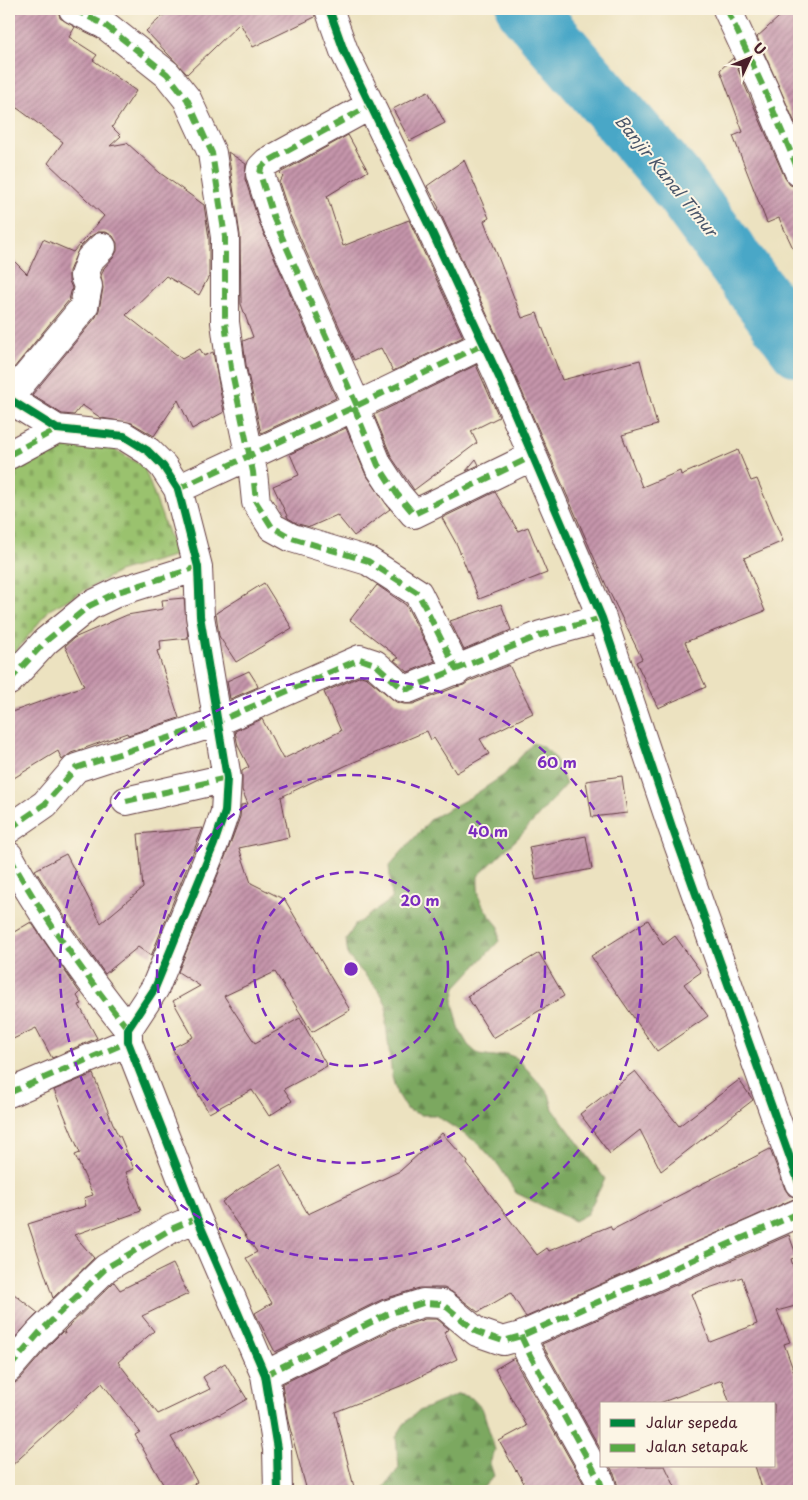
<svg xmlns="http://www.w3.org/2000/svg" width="808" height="1500" font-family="'Playpen Sans',sans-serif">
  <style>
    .forest { fill: url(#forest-firs); stroke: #626446 }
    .cemetery { fill: url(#cemetery-stones); stroke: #72704c }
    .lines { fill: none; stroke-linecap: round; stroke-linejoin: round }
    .river { stroke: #48a7c7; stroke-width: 59 }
    .building { fill: url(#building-hatch); fill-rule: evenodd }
    .minor-casing { stroke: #623c41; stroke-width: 30 }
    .minor { stroke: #fff; stroke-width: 28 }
    .quiet { stroke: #57aa44; stroke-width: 6; stroke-dasharray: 12 6; stroke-linecap: butt }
    .cycleway-casing { stroke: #fcf5e5; stroke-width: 11 }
    .cycleway { stroke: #00873e; stroke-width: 8 }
    .ring { fill: none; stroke: #7b2cbf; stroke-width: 2.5; stroke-dasharray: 9 6 }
    .labels { text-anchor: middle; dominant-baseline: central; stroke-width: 4; stroke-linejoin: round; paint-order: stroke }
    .water-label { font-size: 16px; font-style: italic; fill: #495569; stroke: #fcf5e5 }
    .centre { fill: #7b2cbf; stroke: #fcf5e5; stroke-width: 2.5 }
    .ring-label { font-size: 15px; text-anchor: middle; font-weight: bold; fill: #7b2cbf; stroke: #fcf5e5; stroke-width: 4; stroke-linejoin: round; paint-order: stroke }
  </style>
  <defs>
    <pattern id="forest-firs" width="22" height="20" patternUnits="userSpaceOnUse" patternTransform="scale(1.25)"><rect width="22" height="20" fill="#7ba861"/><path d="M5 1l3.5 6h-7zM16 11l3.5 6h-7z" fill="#678850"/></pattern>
    <pattern id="cemetery-stones" width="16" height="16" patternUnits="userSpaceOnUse" patternTransform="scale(1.25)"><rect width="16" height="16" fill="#9ac26e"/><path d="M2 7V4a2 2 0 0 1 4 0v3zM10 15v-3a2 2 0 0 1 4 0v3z" fill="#86a65f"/></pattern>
    <pattern id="building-hatch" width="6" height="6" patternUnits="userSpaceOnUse" patternTransform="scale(1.25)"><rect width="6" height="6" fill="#c595ab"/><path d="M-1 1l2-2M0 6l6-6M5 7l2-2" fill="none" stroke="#a2798b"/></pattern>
  </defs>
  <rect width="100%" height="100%" fill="#fcf5e5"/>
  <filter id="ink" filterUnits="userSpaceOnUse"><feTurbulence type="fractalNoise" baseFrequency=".02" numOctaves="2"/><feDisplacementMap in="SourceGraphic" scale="10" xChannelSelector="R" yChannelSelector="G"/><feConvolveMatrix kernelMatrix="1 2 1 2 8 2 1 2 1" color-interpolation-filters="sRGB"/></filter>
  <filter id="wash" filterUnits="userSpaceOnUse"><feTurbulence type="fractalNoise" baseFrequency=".0096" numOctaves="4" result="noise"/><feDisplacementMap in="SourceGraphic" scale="20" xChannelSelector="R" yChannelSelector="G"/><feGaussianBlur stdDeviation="1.12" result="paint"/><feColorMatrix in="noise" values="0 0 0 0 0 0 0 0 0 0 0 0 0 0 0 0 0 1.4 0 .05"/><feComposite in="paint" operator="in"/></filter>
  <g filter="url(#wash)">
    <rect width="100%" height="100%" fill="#ece2c0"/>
    <path class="forest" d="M533 743C556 751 558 763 566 785L521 835 478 876C477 902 483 907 499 927V941L456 987 453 1002 460 1031 468 1045 479 1055 493 1057 506 1054 517 1058 549 1094 553 1109 605 1179 587 1214 574 1221 516 1193 499 1166 478 1143 435 1115H421L406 1109 397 1094 392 1077 386 1024 387 1006 380 992 348 956 346 940 355 925 392 899 389 866 432 818 471 797 504 775Z
      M459 1394 472 1398 483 1410 495 1450 490 1463 494 1476 480 1491H381L399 1468 396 1437 404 1424 417 1412Z"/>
    <path class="cemetery" d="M70 442 109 446 144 467 176 555 118 572 49 610 9 660V469L40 448Z"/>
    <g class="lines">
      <path class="river" d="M526 9 673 178 799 348"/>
    </g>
    <g id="blocks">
      <path class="building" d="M17 9H58L60 18 75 27 69 37 97 55 93 60 136 91 112 127 121 136 110 146 127 143 160 173 204 205 209 238V276L199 295 166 276 126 315 182 359 200 349 204 356 213 352 224 412 192 429 178 400 154 436 132 423 101 418 82 405 74 415 62 414 32 395 96 317 99 310 103 288 101 276 104 268 113 258 117 251V243L113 236 106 232H98L91 236 79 248 69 271V281L72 288 69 300 9 374V256L27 274 43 239 73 252 104 216 48 163 63 142 9 102V20Z
        M170 9H314L315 17 253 47 240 23 187 74 146 31Z
        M788 9H799V132L757 37Z
        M733 58 785 178 790 185 799 187V261L779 218 767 223 733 136 743 132 720 70Z
        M428 91 445 123 410 141 393 109Z
        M348 135 368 171 327 196 343 246 409 220 463 337 393 371 381 348 354 360 289 213 279 182 283 176 280 173Z
        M228 152 246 164 245 179 260 225 336 398 261 433 246 365 243 341 253 337 241 304 240 235Z
        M464 160 489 218 484 221 522 318 537 313 562 380 640 360 657 425 622 435 642 487 680 471 681 475 738 450 751 481 757 479 783 541 744 558 765 611 685 642 706 687 658 708 636 662 642 659 606 585 513 371 438 208H439L427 186Z
        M476 365 499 417 471 431 477 443 414 490 392 458 374 415Z
        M346 428 365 473 390 509 354 536 337 515 310 527 298 524 288 518 273 486 299 475 290 454Z
        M476 459 479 465 466 471Z
        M495 492 518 531 528 527 547 573 479 599 457 545 442 518Z
        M264 583 292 628 236 662 219 636 216 613Z
        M377 585 406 605 435 661 408 672 394 660 399 658 350 620Z
        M184 598 188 638 160 641 161 650 157 651 179 718 128 735 127 733 71 753 62 760 58 751 9 781V713L84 686 65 646 74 638 127 615 163 609 162 600Z
        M501 604 511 630 464 650 450 621Z
        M509 665 533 713 480 739 489 754 456 773 434 738 431 740 427 731 347 765 281 797 289 837 239 848 251 883 285 900 350 1010 312 1032 275 972 224 996 255 1043 300 1018 327 1066 284 1089 292 1101 269 1116 252 1090 209 1113 172 1048 193 1037 173 1001 200 986 178 972 228 850 240 817 241 805 248 804 242 790V771L249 767 238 746 235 731 262 719 283 759 341 731 324 692 361 676 367 678 396 702 404 704H413L456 687 464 685 468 682Z
        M249 671 256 682 258 687 230 699 227 681Z
        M622 776 627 813 592 817 586 781Z
        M203 828 151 956 138 947 105 974 63 914 35 870 66 854 101 923 143 888 138 834Z
        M586 836 592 869 536 880 529 847Z
        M648 920 663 945 675 936 701 972 684 984 708 1016 657 1051 591 956Z
        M31 922 80 993 77 996 82 1004 79 1005 97 1038 52 1058 36 1028 9 1041V935Z
        M539 953 564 996 493 1038 467 996Z
        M635 1071 679 1126 739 1080 753 1100 661 1171 640 1130 610 1154 580 1114Z
        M93 1074 118 1136H120L134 1169 126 1172 141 1211 74 1235 94 1258 53 1298 28 1224 86 1206 84 1198 93 1195 75 1155 80 1153 54 1090Z
        M442 1133 468 1162 467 1164 537 1255 547 1248 549 1251 610 1226 612 1230 770 1149 785 1189 789 1195 796 1198 526 1317 511 1293 478 1312 452 1292 444 1288H419L381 1300 275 1352 255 1313 272 1303 246 1258 257 1252 222 1202 239 1189 280 1165 308 1214 400 1171Z
        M789 1235 797 1257 791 1259 799 1286V1305L777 1311 790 1342 784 1344 799 1386V1491H763L755 1466H774V1404H730L722 1380 657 1404H602V1452L542 1344ZM742 1277 757 1324 710 1342 691 1294Z
        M173 1264 188 1294 142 1316 154 1331 118 1362 158 1414 210 1389 203 1377 225 1363 247 1399 219 1415 218 1414 171 1437 197 1482 182 1491H167L135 1435 140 1432 102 1383 9 1468V1383H15L21 1378 51 1343 62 1332 65 1334 64 1331 114 1282 120 1290Z
        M9 1290 38 1313 9 1344Z
        M425 1319H437L449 1329 444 1332 457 1359 403 1385 335 1412 355 1491H307L288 1421 282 1384 394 1329Z
        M514 1358 516 1363 585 1486 574 1491H528L517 1470 516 1471 499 1441 527 1426 495 1369Z
        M610 1466H665L677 1491H619L615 1476Z"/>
    </g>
  </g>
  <g filter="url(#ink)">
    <use href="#blocks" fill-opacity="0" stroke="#623c41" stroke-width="1"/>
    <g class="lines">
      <defs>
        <path id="minor" d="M73 9 105 25 167 74 187 99 212 153 225 237V322L231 368 253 472 256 502 272 527 292 538 368 561 418 593 457 671
          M329 9 344 51 430 228 499 377 602 618 672 827 799 1183
          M727 9 765 91 799 172
          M9 398 84 307 88 286 84 276 90 259 102 247
          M9 399 57 429 124 436 148 451 163 466 178 489 198 567 200 616 227 778 225 812 214 844 155 988 128 1029V1042L197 1218 265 1375 277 1449 278 1491
          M357 406 274 219 260 174 261 168 267 162 371 105
          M354 407 378 465 397 494 414 514 533 456
          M9 455 57 429
          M178 489 354 407 484 344
          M9 681 46 641 89 606 118 592 198 567
          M126 801 227 778
          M9 829 45 804 76 768 217 722 360 659 375 664 401 687 408 689 541 635 602 618
          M9 856C43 917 84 974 128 1029
          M9 1093 128 1042
          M521 1336 530 1355 600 1481 603 1491
          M9 1368 40 1332 106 1268 171 1229 197 1218
          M265 1375 388 1314 423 1303 443 1304 477 1332 503 1341 521 1336 799 1213"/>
      </defs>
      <use href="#minor" class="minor-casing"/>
      <use href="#minor" class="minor"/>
      <path class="quiet" d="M73 9 105 25 167 74 187 99 212 153 225 237V322L231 368 253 472 256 502 272 527 292 538 368 561 418 593 457 671
        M727 9 765 91 799 172
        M357 406 274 219 260 174 261 168 267 162 371 105
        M354 407 378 465 397 494 414 514 533 456
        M9 455 57 429
        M178 489 354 407 484 344
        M9 681 46 641 89 606 118 592 198 567
        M126 801 227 778
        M9 829 45 804 76 768 217 722 360 659 375 664 401 687 408 689 541 635 602 618
        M9 856C43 917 84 974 128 1029
        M9 1093 128 1042
        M521 1336 530 1355 600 1481 603 1491
        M9 1368 40 1332 106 1268 171 1229 197 1218
        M265 1375 388 1314 423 1303 443 1304 477 1332 503 1341 521 1336 799 1213"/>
      <defs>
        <path id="cycleway" d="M329 9 344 51 430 228 499 377 602 618 672 827 799 1183
          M9 399 57 429 124 436 148 451 163 466 178 489 198 567 200 616 227 778 225 812 214 844 155 988 128 1029V1042L197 1218 265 1375 277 1449 278 1491"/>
      </defs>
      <use href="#cycleway" class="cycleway-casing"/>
      <use href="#cycleway" class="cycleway"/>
    </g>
  </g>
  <g class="ring">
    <circle cx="351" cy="969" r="97"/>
    <circle cx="351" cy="969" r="194"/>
    <circle cx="351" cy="969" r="291"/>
  </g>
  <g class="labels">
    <g class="water-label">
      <text transform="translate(667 175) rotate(51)">Banjir Kanal Timur</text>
    </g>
  </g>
  <circle cx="351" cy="969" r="8" class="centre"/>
  <g class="ring-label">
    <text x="557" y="768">60 m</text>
    <text x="488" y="837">40 m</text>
    <text x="420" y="906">20 m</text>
  </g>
  <rect width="808" height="1500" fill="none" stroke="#fcf5e5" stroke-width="30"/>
  <rect x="600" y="1402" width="175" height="65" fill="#fcf5e5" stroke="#b59f9b"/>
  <rect x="610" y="1419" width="25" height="8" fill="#00873e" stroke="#b59f9b"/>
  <text x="646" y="1428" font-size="15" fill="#4a1f2b">Jalur sepeda</text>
  <rect x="610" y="1444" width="25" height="8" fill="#57aa44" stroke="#b59f9b"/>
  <text x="646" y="1452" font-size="15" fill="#4a1f2b">Jalan setapak</text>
  <g transform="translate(750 58) rotate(46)" stroke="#fcf5e5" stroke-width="4" paint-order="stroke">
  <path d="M0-4L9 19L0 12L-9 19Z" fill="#4a1f2b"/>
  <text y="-8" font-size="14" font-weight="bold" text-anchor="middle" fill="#4a1f2b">U</text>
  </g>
</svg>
